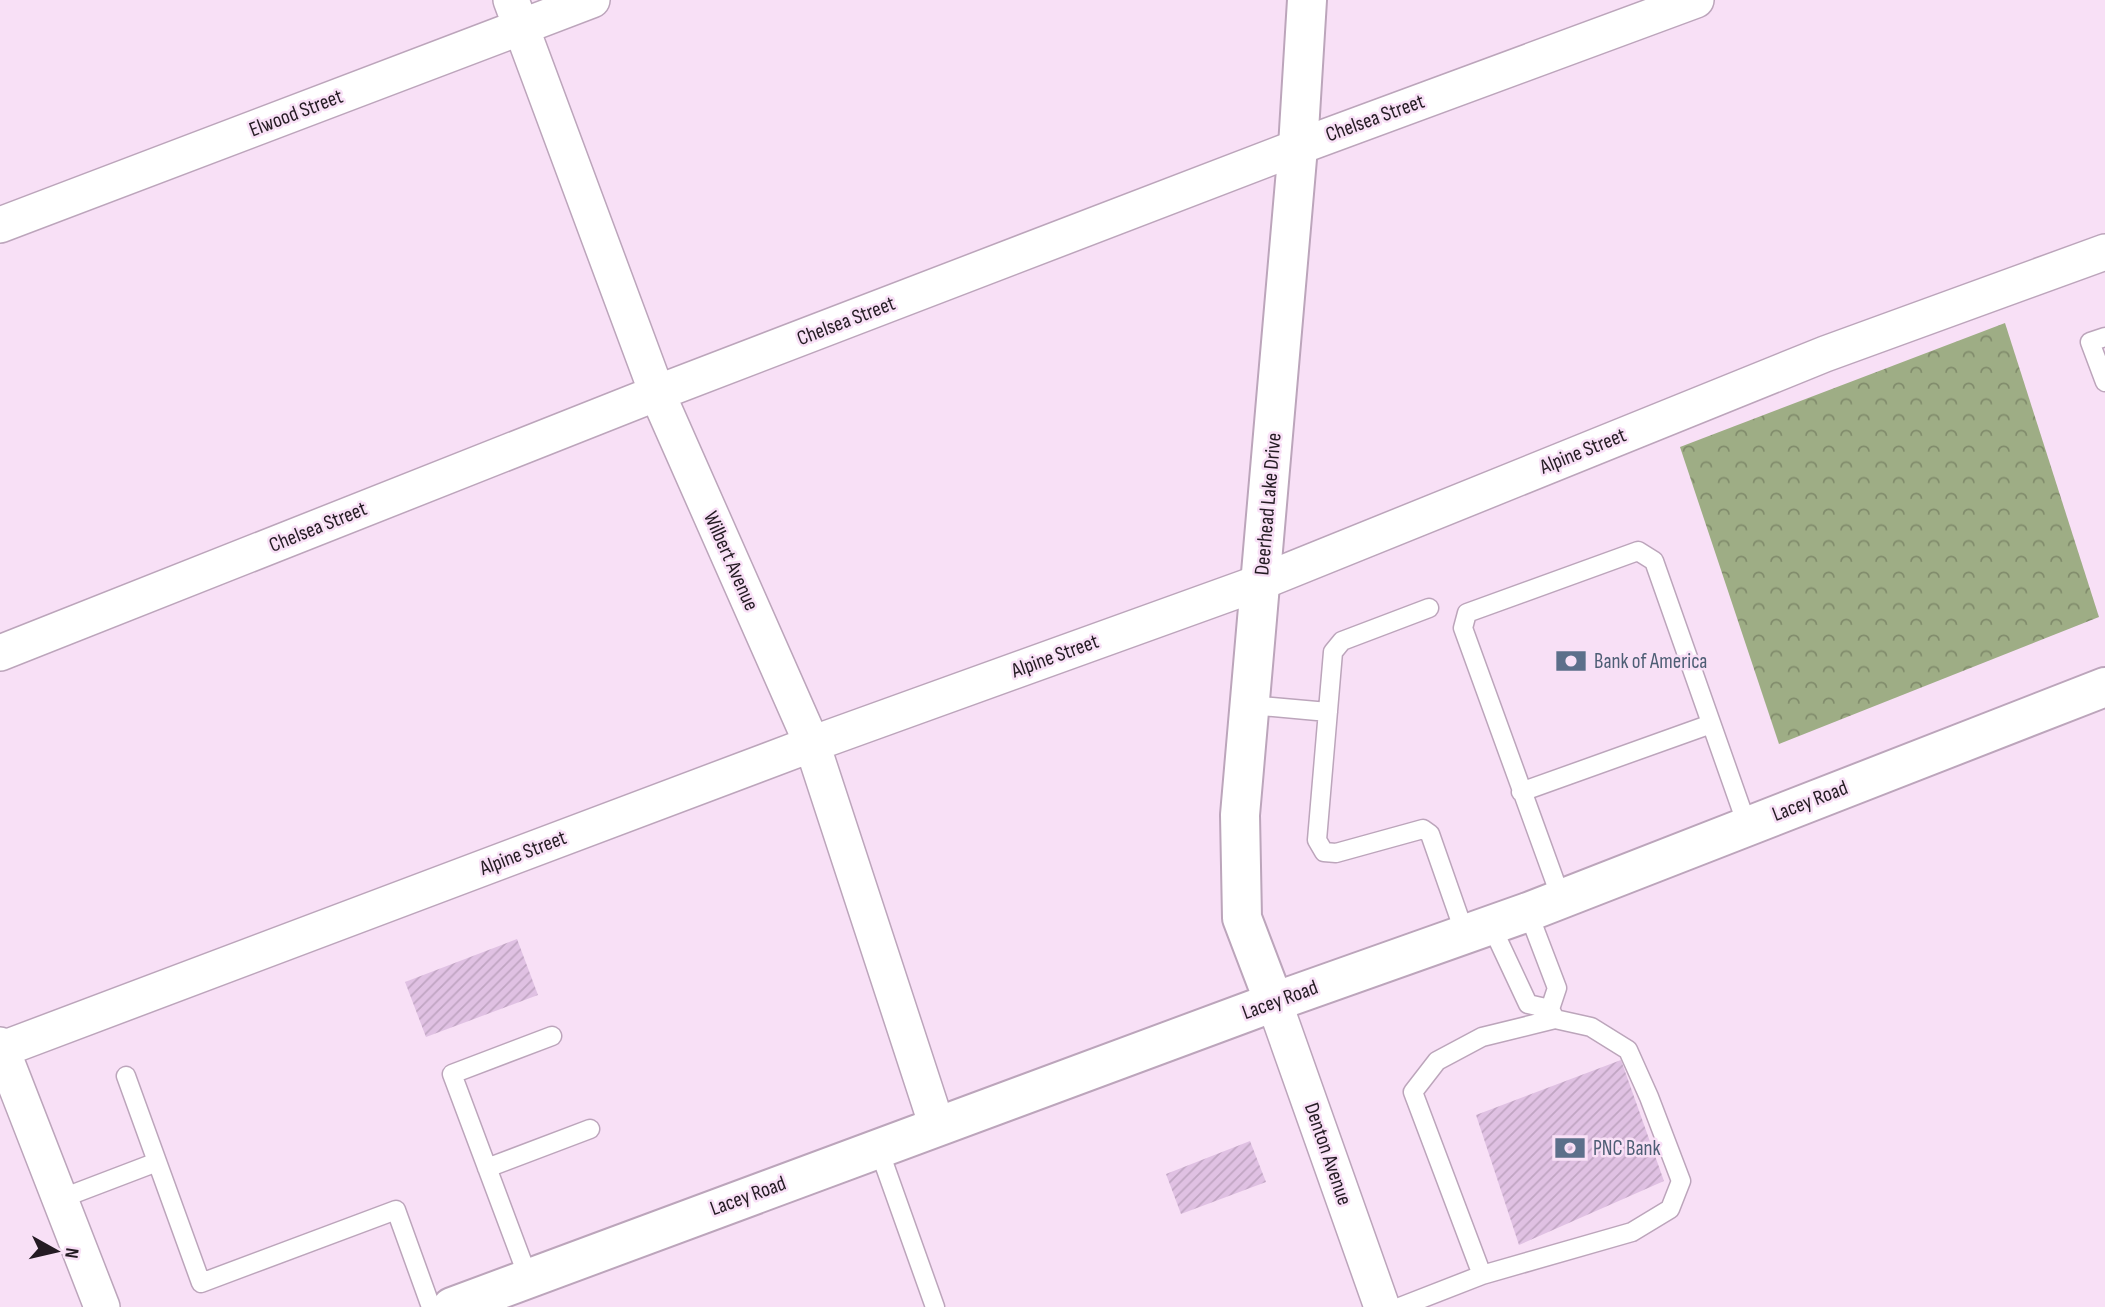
<svg xmlns="http://www.w3.org/2000/svg" width="2105" height="1307" font-family="'Sofia Sans Condensed',sans-serif">
  <style>
    .forest { fill: url(#forest-crowns) }
    .building { fill: url(#building-hatch) }
    .lines { fill: none; stroke-linecap: round; stroke-linejoin: round }
    .lane-casing { stroke: #bca5bb; stroke-width: 21 }
    .street-casing { stroke: #bca5bb; stroke-width: 38 }
    .secondary-casing { stroke: #bca5bb; stroke-width: 42 }
    .lane { stroke: #fff; stroke-width: 18 }
    .street { stroke: #fff; stroke-width: 35 }
    .secondary { stroke: #fff; stroke-width: 38 }
    .labels { text-anchor: middle; dominant-baseline: central; stroke-width: 5; stroke-linejoin: round; paint-order: stroke }
    .street-label { font-size: 21px; fill: #241b23; stroke: #f8e0f6 }
    .service-label { font-size: 21px; fill: #4e5e75; stroke: #f8e0f6; text-anchor: start }
  </style>
  <defs>
    <pattern id="forest-crowns" width="20" height="18" patternUnits="userSpaceOnUse" patternTransform="scale(1.75)"><rect width="20" height="18" fill="#9ead85"/><path d="M2 6a3 3 0 1 1 6 0M12 15a3 3 0 1 1 6 0" fill="none" stroke="#818c6c"/></pattern>
    <pattern id="building-hatch" width="6" height="6" patternUnits="userSpaceOnUse" patternTransform="scale(1.75)"><rect width="6" height="6" fill="#e0c1e3"/><path d="M-1 1l2-2M0 6l6-6M5 7l2-2" fill="none" stroke="#c0a5c2"/></pattern>
  </defs>
  <rect width="100%" height="100%" fill="#f8e0f6"/>
  <path class="forest" d="M2005 323 2099 617 1779 744 1680 447Z"/>
  <path class="building" d="M517 939 538 995 426 1037 405 982Z
    M1621 1060 1664 1181 1519 1245 1476 1115Z
    M1250 1141 1266 1182 1181 1214 1166 1174Z"/>
  <g class="lines">
    <defs>
      <path id="lane" d="M2105 337 2090 342 2105 382
        M1429 608 1342 641 1333 652 1317 840 1324 852 1336 853 1423 829 1430 834 1465 934
        M1250 705 1328 712
        M1521 792 1711 724
        M1561 898 1463 628 1467 613 1638 551 1654 561 1747 825
        M1528 912 1557 988 1550 1009 1555 1019
        M1491 925 1528 1004 1550 1009
        M126 1076 201 1283 396 1210 431 1307
        M878 1147 935 1307
        M487 1168 590 1129
        M60 1199 157 1162
        M528 1277 452 1074 552 1036
        M1400 1307 1482 1275 1413 1092 1437 1061 1482 1037 1555 1019 1591 1027 1628 1050 1649 1097 1681 1181 1670 1209 1632 1232 1482 1275"/>
      <path id="street" d="M511 0 657 393 812 744 937 1126
        M0 225 592 0
        M0 653 657 393 1298 147 1696 0
        M1274 1002 1382 1307
        M0 1045 102 1307
        M0 1050 812 744 1261 582 1825 354 2105 252"/>
      <path id="secondary" d="M1274 1002 1242 918 1240 815 1298 147 1307 0
        M452 1307 1274 1002 1528 912 2105 687"/>
    </defs>
    <use href="#lane" class="lane-casing"/>
    <use href="#street" class="street-casing"/>
    <use href="#secondary" class="secondary-casing"/>
    <use href="#lane" class="lane"/>
    <use href="#street" class="street"/>
    <use href="#secondary" class="secondary"/>
  </g>
  <defs>
    <symbol id="bank-bare" viewBox="-9 -9 18 18"><path d="M-6-4H6V4H-6ZM0-2.3a2.3 2.3 0 1 0 0 4.6a2.3 2.3 0 1 0 0-4.6Z" fill="#5c6f8a" stroke="#f8e0f6" stroke-width="2.5" paint-order="stroke"/></symbol>
  </defs>
  <g fill-rule="evenodd">
    <use href="#bank-bare" x="1549" y="639" width="44" height="44"/>
    <use href="#bank-bare" x="1548" y="1126" width="44" height="44"/>
  </g>
  <g class="labels">
    <g class="street-label">
      <text transform="translate(296 113) rotate(-21)">Elwood Street</text>
      <text transform="translate(1375 118) rotate(-20)">Chelsea Street</text>
      <text transform="translate(846 321) rotate(-21)">Chelsea Street</text>
      <text transform="translate(1583 451) rotate(-22)">Alpine Street</text>
      <text transform="translate(1268 504) rotate(-85)">Deerhead Lake Drive</text>
      <text transform="translate(318 527) rotate(-22)">Chelsea Street</text>
      <text transform="translate(731 561) rotate(66)">Wilbert Avenue</text>
      <text transform="translate(1055 656) rotate(-20)">Alpine Street</text>
      <text transform="translate(1810 801) rotate(-21)">Lacey Road</text>
      <text transform="translate(523 853) rotate(-21)">Alpine Street</text>
      <text transform="translate(1280 1000) rotate(-20)">Lacey Road</text>
      <text transform="translate(1328 1154) rotate(71)">Denton Avenue</text>
      <text transform="translate(748 1196) rotate(-20)">Lacey Road</text>
    </g>
    <g class="service-label">
      <text x="1594" y="661">Bank of America</text>
      <text x="1593" y="1148">PNC Bank</text>
    </g>
  </g>
  <g transform="translate(56 1251) rotate(98)" stroke="#f8e0f6" stroke-width="5" paint-order="stroke">
  <path d="M0-5L12 26L0 18L-12 26Z" fill="#241b23"/>
  <text y="-10" font-size="19" font-weight="bold" text-anchor="middle" fill="#241b23">N</text>
  </g>
</svg>
